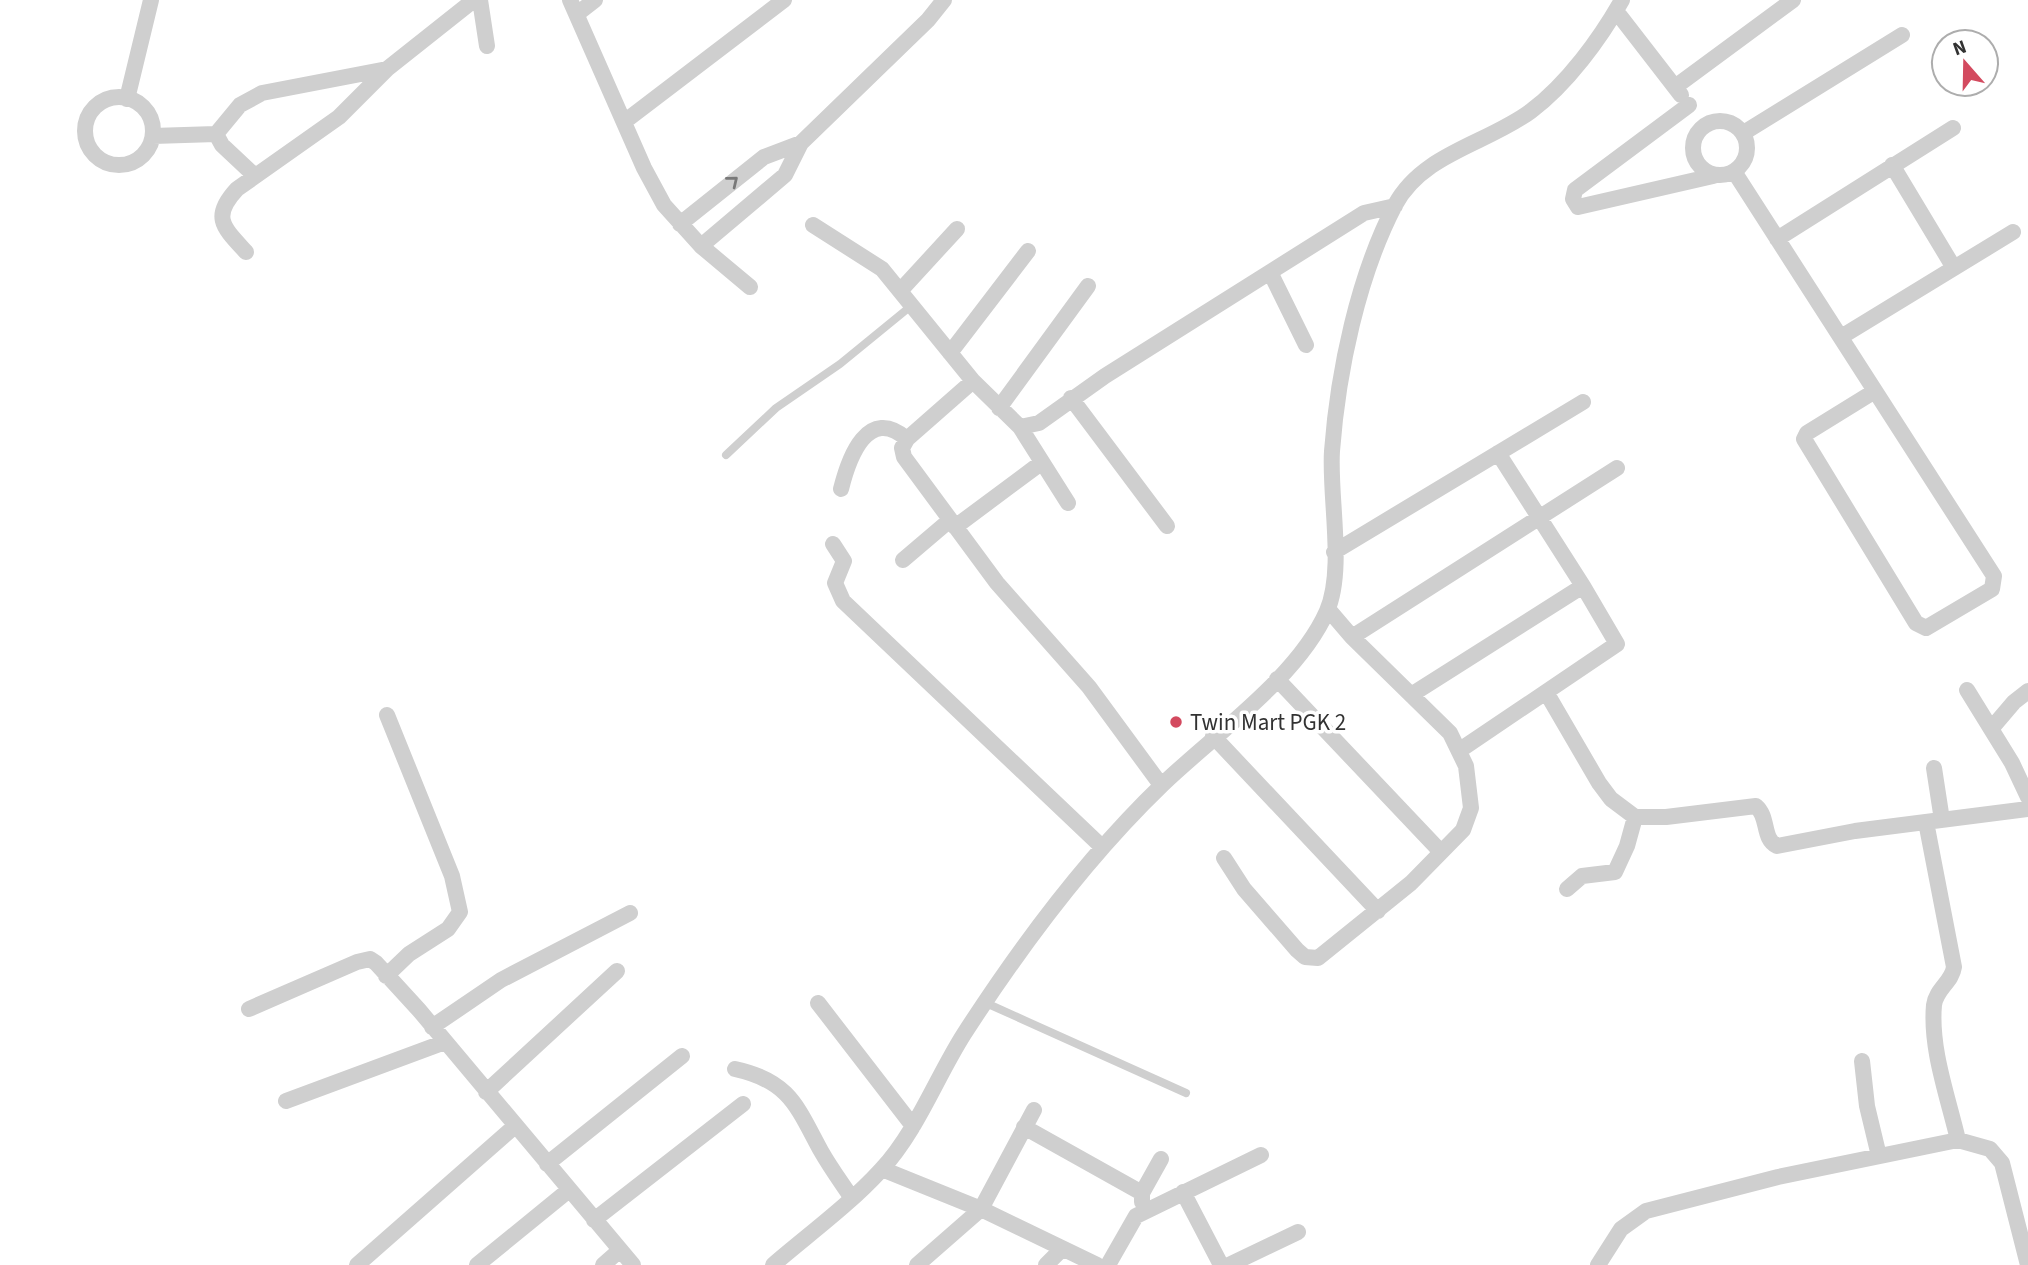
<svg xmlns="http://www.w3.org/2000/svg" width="2028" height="1265" font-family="'Source Sans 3',sans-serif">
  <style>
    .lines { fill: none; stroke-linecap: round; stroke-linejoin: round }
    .lane { stroke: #cfcfcf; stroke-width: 8 }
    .street { stroke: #cfcfcf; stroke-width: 16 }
    .oneway { stroke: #797979 }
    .poi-dot { fill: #d34a5f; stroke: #fff; stroke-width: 2.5 }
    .labels { text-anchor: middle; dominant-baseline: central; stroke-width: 7; stroke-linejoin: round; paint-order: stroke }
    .poi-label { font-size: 23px; fill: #323232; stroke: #fff; text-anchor: start }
  </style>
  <rect width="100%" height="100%" fill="#fff"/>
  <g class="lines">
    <path class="lane" d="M726 455 776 408 840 364 911 306
      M986 1003 1186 1093"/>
    <path class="street" d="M480 0 487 46
      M570 0 644 168 664 205 701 246 750 287
      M1616 11 1681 95
      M577 14 595 0
      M1675 87 1793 0
      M85 131a34 34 0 1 1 68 0a34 34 0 1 1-68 0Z
      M127 99 151 0
      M1689 105 1575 190 1573 199 1578 207 1713 176
      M1693 148a27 27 0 1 1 54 0a27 27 0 1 1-54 0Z
      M624 122 784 0
      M1745 132 1902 35
      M216 134 222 145 255 176
      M153 136 216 134 240 105 262 93 387 69 474 0
      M1892 165 1954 268
      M1735 173 1994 576 1992 589 1926 628 1916 623 1804 439 1807 433 1875 391
      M680 224 764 157 801 143
      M813 225 882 269 973 381 1020 427 1039 423 1105 376 1364 213 1395 206
      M1777 239 1953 128
      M701 246 785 175 801 143 928 20 944 0
      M246 252C223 227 211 217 237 189L339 117 387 69
      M1271 274 1306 345
      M900 291 957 229
      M1841 337 2013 232
      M950 353 1028 251
      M973 381 907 439 902 448 904 457 997 583 1089 687 1161 785
      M1071 398 1167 526
      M999 408 1088 286
      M1020 427 1068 503
      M841 489C849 457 868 405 907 439
      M955 527 1041 463
      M833 544 844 561 835 583 843 601 1101 846
      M1334 552 1583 402
      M903 560 950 520
      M1352 637 1617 468
      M1277 679 1441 852
      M1967 690 2012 763 2028 797
      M1546 692 1599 783 1611 799 1635 817H1666L1756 806C1769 817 1762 839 1777 846L1855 831 2028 809
      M1411 695 1583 586 1498 453
      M1991 729 2014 702 2028 691
      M1213 736 1378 911
      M1460 750 1617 644 1583 586
      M1934 768 1942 820
      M1926 822 1954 967C1952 982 1936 989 1934 1005 1930 1049 1948 1097 1958 1140
      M1224 858 1244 889 1297 950 1305 957 1318 958 1411 883 1463 830 1471 808 1466 766 1450 733 1352 637 1328 609
      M1567 889 1582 876 1615 872 1627 846 1635 817
      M386 976 409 954 448 929 460 912 452 876 387 715
      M818 1003 913 1126
      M249 1009 357 962 370 959 376 963 419 1010 633 1265
      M432 1027 501 980 630 913
      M1862 1061 1867 1106 1879 1156
      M735 1069C790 1081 797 1107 821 1151 830 1167 841 1182 851 1197
      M486 1092 617 971
      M286 1101 445 1042
      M1024 1127 1142 1193
      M547 1164 682 1056
      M882 1169 981 1209 1097 1265
      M1183 1192 1221 1265
      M1142 1202V1193L1161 1159
      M594 1220 743 1104
      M357 1265 515 1126
      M477 1265 569 1190
      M603 1265 620 1250
      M773 1265C809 1234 849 1205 881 1170 917 1131 936 1078 964 1034 1022 944 1086 858 1163 784 1215 734 1298 677 1327 611 1345 569 1329 497 1332 451 1338 371 1358 276 1395 205 1423 153 1487 144 1531 111 1567 84 1600 39 1622 0
      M917 1265 981 1209 1034 1110
      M1046 1265 1062 1249
      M1108 1265 1136 1216 1261 1155
      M1229 1265 1298 1232
      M1598 1265 1621 1229 1646 1211 1778 1177 1958 1140 1990 1149 2002 1163 2028 1265"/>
  </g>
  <defs><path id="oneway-chevron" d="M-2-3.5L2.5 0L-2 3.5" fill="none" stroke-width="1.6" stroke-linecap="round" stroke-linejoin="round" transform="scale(1.75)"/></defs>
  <use class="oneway" href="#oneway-chevron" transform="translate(733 181) rotate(-39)"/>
  <circle class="poi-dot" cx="1176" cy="722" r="7"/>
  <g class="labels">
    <g class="poi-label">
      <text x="1190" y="722">Twin Mart PGK 2</text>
    </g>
  </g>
  <g transform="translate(1965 63) rotate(340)"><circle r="33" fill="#ffffff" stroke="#adadad" stroke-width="2"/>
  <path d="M0-5L12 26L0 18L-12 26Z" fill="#d34a5f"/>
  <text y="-10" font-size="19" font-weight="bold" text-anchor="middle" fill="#323232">N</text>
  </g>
</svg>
